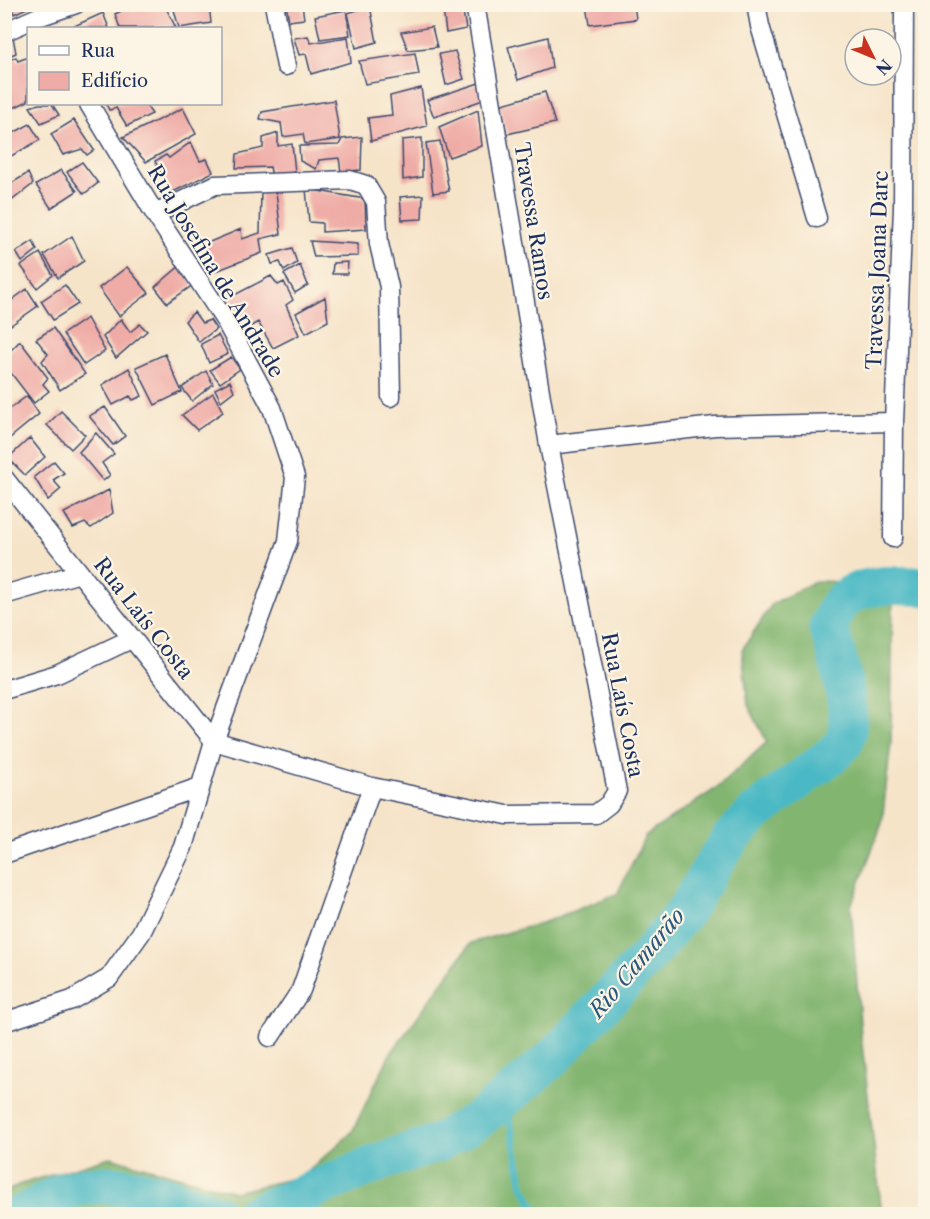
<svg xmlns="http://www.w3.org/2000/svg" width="930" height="1219" font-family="'Libre Caslon Text',serif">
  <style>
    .forest { fill: #82b56f; stroke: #4e7266; stroke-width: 1.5 }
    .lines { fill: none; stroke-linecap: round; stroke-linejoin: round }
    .stream { stroke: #4bb9c5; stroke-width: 7 }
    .river { stroke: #4bb9c5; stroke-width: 39 }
    .building { fill: #efaba6 }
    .minor-casing { stroke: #3c4a6e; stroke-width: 21 }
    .minor { stroke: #fff; stroke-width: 18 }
    .labels { text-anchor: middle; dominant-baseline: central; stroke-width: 4.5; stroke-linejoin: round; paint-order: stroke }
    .street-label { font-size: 21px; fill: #1b2f5e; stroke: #fcf5e5 }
    .water-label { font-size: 22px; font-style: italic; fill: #29587d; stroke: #fcf5e5 }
  </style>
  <rect width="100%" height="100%" fill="#fcf5e5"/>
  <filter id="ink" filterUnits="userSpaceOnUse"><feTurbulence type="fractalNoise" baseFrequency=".0167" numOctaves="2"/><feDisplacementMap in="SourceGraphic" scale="12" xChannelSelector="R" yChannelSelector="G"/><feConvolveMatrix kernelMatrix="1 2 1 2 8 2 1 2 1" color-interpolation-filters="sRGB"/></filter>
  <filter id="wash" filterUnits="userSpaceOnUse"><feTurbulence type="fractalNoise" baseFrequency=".008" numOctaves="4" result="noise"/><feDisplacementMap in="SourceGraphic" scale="24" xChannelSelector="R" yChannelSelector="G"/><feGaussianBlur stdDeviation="1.35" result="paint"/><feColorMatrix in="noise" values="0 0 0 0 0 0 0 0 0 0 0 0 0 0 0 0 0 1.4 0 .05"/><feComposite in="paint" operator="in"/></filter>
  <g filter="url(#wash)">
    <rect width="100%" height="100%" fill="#f6e4c9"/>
    <path class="forest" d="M816 581 893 584 891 742 882 823 851 906 861 1036 882 1214H5V1193L18 1185 110 1157 235 1192 303 1176 352 1132 389 1056 471 943 545 922 617 894 646 835 717 788 767 742 748 705 742 650 772 604Z"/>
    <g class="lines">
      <path class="stream" d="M505 1098 523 1186 538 1214"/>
      <path class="river" d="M22 1214C36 1207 49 1198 63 1192 111 1173 171 1196 216 1214
        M254 1214 383 1161 438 1143 479 1119 505 1098 552 1059 646 959 686 910 716 860 731 838 755 813 837 751C839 748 844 743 845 740 854 716 837 651 828 628 831 621 834 612 838 606 855 581 899 585 926 587"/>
    </g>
    <g id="blocks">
      <path class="building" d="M10 4H35L14 14Z
        M136 4H164L176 28H120L115 14Z
        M201 4H209L211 23 179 28 174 10Z
        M286 4H302L304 19 289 21Z
        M634 4 636 19 590 25 587 5Z
        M370 6 377 42 356 48 348 13Z
        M462 6 466 29 446 33 443 10Z
        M346 10 350 35 320 39 315 16Z
        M103 13 109 28H70Z
        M432 27 437 47 408 50 401 32Z
        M308 36 311 43 348 37 351 62 311 74 306 54 299 55 294 38Z
        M13 37 16 53 4 58V41Z
        M548 37 552 68 518 80 508 47Z
        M455 51 464 79 446 85 439 54Z
        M415 53 419 75 365 84 359 61Z
        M16 57 18 61 28 57V101L9 110 4 100V62Z
        M479 83 483 100 434 117 427 100Z
        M421 88 427 126 371 141 368 118 392 115 390 96Z
        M545 92 555 123 507 134 499 105Z
        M334 100 340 139 305 144 303 134 283 137 281 123 260 119 262 112Z
        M39 104H52L59 115 41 123 30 107Z
        M106 104H145L152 114 127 126 116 108 109 110Z
        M183 108 196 134 146 162 123 137Z
        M478 110 482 146 449 157 439 127Z
        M74 120 94 150 87 155 82 149 63 155 51 134Z
        M30 124 40 140 4 160V138Z
        M278 133V146L292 144 295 172 272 176 270 167 236 168 237 154 263 148V138Z
        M362 137 361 170 341 172 339 158 319 160 316 169 300 161 299 146 339 145 342 139Z
        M422 138V177L403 180 402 140Z
        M440 141 449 191 433 193 426 143Z
        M191 142 200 161 207 159 213 172 171 193 155 161 166 155 169 158Z
        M82 162 98 183 84 194 67 172Z
        M61 170 77 191 51 208 36 185Z
        M28 173 33 184 6 205 4 188Z
        M306 189 365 199 366 229 322 232V223L309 222Z
        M261 192H276L281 234 260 239 262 253 211 273 200 246 241 229 242 239 260 233Z
        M423 195 422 219 402 220 400 197Z
        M72 236 84 261 58 278 44 255Z
        M33 241 37 250 22 262 16 252Z
        M310 241 358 244V256L314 257Z
        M292 248 297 263 284 271 280 262 272 264 269 255Z
        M40 253 53 275 37 288 21 266Z
        M348 262 347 274H332L333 263Z
        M181 265 193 285 167 303 155 287Z
        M300 265 308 285 295 293 284 274Z
        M127 267 149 293 119 316 99 288Z
        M271 276 278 285 284 282 293 300 286 305 299 335 273 348 258 322 241 332 223 301Z
        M65 285 78 304 53 320 41 301Z
        M27 289 38 306 11 325 5 315V305Z
        M325 297 328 321 306 333 296 313Z
        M194 312 202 323 210 320 216 329 199 342 185 321Z
        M87 318 105 351 84 365 63 334Z
        M121 319 130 332 140 324 147 331 116 358 103 337Z
        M53 328 85 374 60 390 42 361 48 354 36 339Z
        M218 335 228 354 209 363 201 344Z
        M20 341 48 378 43 384 49 391 34 403 4 364V357Z
        M165 354 182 392 155 405 136 367Z
        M231 357 240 369 220 383 210 370Z
        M129 368 142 396 133 400 130 396 113 405 102 385Z
        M206 371 213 384 192 401 182 388Z
        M230 381 234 391 221 401 215 389Z
        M213 393 223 412 197 430 182 415Z
        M27 396 39 414 4 443V413Z
        M105 407 125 436 113 445 89 416Z
        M61 411 85 435 71 449 47 425Z
        M96 433 114 454 102 463 110 475 103 481 79 452Z
        M30 438 45 457 25 475 8 458Z
        M54 461 64 473 53 480 61 489 48 500 34 477Z
        M109 490 113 513 91 528 85 523 73 528 64 513Z"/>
    </g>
  </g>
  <g filter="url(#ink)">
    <use href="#blocks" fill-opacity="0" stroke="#3c4a6e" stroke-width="1.5"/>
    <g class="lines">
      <defs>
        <path id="minor" d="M274 4 286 66
          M756 4 760 26 817 218
          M4 32 38 17 76 4
          M155 214 215 185 350 180 366 185 376 202 379 244 389 287 391 397
          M549 445 715 426 894 422
          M4 478 214 741 372 787 507 815 596 814 609 804 617 791 549 445 475 4
          M893 538 894 422 903 208 904 4
          M4 595 80 573
          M4 690 57 674 131 639
          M4 854 200 787
          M4 1022 72 1000 109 978 141 933 183 847 214 741 288 541 295 477 272 408 226 322 155 214 89 104
          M270 1037 301 990 372 787"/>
      </defs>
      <use href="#minor" class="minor-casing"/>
      <use href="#minor" class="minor"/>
    </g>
  </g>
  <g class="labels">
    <g class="street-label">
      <text transform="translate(534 221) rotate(81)">Travessa Ramos</text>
      <text transform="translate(877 270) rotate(-88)">Travessa Joana Darc</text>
      <text transform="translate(216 271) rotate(59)">Rua Josefina de Andrade</text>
      <text transform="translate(144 618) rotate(52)">Rua Laís Costa</text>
      <text transform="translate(623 705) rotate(79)">Rua Laís Costa</text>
    </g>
    <g class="water-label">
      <text transform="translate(637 963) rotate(-50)">Rio Camarão</text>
    </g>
  </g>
  <rect width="930" height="1219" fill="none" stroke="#fcf5e5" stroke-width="24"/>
  <rect x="27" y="27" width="195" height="78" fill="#fcf5e5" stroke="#a2a6af" stroke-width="1.5"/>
  <rect x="39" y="46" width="30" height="9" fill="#ffffff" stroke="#a2a6af" stroke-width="1.5"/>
  <text x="81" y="57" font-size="18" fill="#1b2f5e">Rua</text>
  <rect x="39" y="72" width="30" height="18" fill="#efaba6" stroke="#a2a6af" stroke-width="1.5"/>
  <text x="81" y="87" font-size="18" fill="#1b2f5e">Edifício</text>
  <g transform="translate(873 57) rotate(133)"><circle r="28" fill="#fcf5e5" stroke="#a2a6af" stroke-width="1.5"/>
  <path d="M0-4.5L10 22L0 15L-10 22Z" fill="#c8321e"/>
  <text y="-9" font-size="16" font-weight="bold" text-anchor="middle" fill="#1b2f5e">N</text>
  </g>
</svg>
